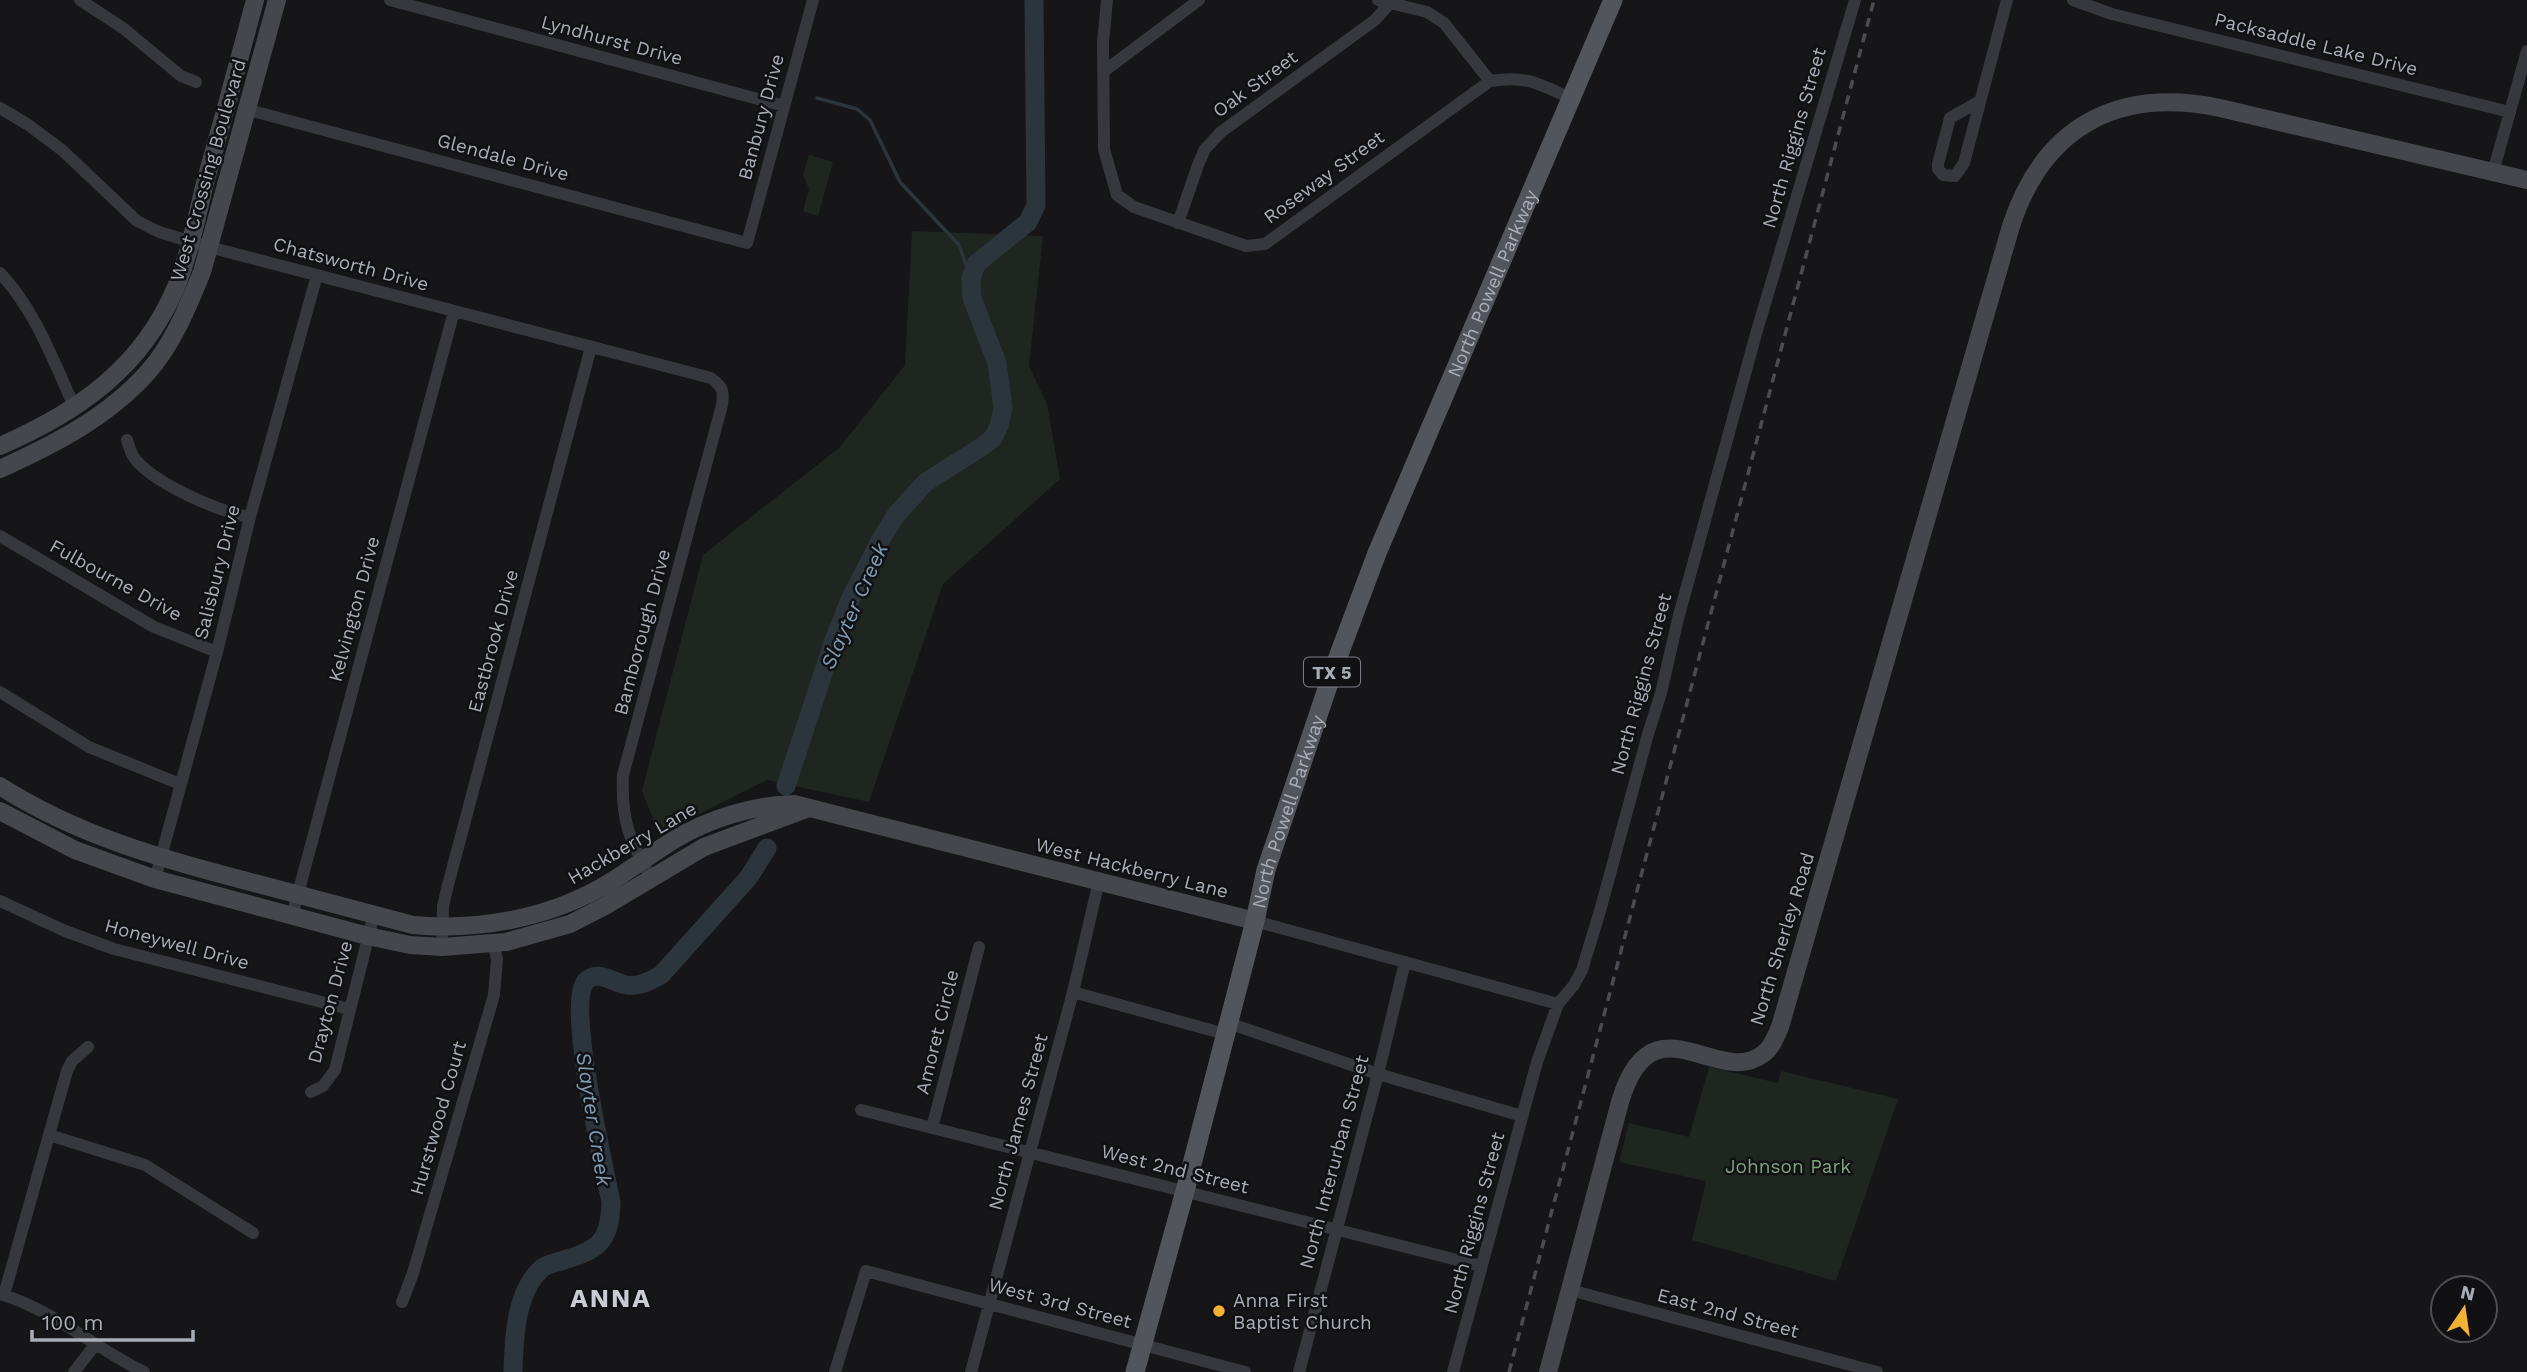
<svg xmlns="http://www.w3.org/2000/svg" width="2527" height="1372" font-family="'Work Sans',sans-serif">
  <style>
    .green { fill: #1e261f }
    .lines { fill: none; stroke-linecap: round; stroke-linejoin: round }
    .stream { stroke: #2c353c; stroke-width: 3.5 }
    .river { stroke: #2c353c; stroke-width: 19 }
    .street { stroke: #37383d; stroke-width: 12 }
    .secondary { stroke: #45474d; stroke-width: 18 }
    .primary { stroke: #53555c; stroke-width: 19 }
    .rail { stroke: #4a4c52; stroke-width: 3.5; stroke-dasharray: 9 7; stroke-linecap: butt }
    .poi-dot { fill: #f2b134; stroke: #111113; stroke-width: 2.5 }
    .labels { text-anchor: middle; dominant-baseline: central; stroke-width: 5; stroke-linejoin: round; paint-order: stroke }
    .shield { fill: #111113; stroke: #7b7e86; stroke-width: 2 }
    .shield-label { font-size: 18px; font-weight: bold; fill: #a8adb8 }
    .street-label { font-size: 19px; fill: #a8adb8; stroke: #111113 }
    .park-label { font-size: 19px; fill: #7fa381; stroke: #111113 }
    .poi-label { font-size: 19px; fill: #a8adb8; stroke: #111113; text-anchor: start }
    .water-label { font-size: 21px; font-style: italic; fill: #7f9bb3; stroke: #111113 }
    .district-label { font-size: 26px; font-weight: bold; letter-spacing: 2px; fill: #c9ccd4; stroke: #111113 }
  </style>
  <rect width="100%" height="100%" fill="#161618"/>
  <path class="green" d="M809 155 833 162 818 216 803 211 809 189 803 175Z
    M912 231 1043 236 1029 366 1047 404 1060 479 943 584 869 802 767 780 659 834 642 791 703 555 840 447 905 365Z
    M1709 1067 1778 1083 1781 1071 1898 1099 1836 1281 1692 1240 1706 1181 1619 1162 1629 1123 1689 1137Z"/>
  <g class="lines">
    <path class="stream" d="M817 98 857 109 870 120 900 182 959 245 971 279"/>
    <path class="river" d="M786 786 834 640 850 600 881 539 896 515 926 482 983 446 993 438 999 426 1003 408 997 363 972 298 971 279 976 264 1028 222 1036 205 1034 0
      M513 1372C514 1339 515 1293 541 1269 546 1264 554 1263 561 1261 598 1250 610 1243 611 1202 604 1167 566 1004 586 981 598 969 614 983 626 985 639 987 650 981 661 975L749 877 767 848"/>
    <path class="street" d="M80 0 123 28 181 76 196 82
      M390 0 784 106
      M1107 0 1103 43 1104 149 1117 195 1134 207 1246 246 1265 244 1490 81
      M1378 0 1427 12 1444 23 1490 81C1526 75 1539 84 1570 98
      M2073 0 2112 14 2510 112
      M1103 72 1199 0
      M1980 101 1950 118 1938 164V169L1943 175 1955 176 1964 163 2007 0
      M0 108 27 124 62 150 137 221 159 232 209 247 711 378C723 387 724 391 722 405L623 775C621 820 629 840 652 879
      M249 110 747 243 813 0
      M2493 172 2527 51
      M1178 223 1198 165 1205 149 1221 132 1375 20 1390 3
      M0 273C36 311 53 361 75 408
      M127 440C129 445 130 451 133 456 150 482 219 512 250 517
      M0 536 154 627 217 652
      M0 692 89 747 180 784
      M155 879 217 652 250 517 317 275
      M0 901 65 931 114 949 349 1009
      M292 916 454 311
      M1255 921 1558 1004
      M442 947 443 906 448 885 591 347
      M1073 992 1225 1034
      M1228 1023 1378 1074 1522 1116
      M311 1092 323 1086 335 1070 374 914
      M861 1110 1481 1266
      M932 1128 979 947
      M49 1135 145 1165 253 1233
      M1570 1290 1877 1372
      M0 1294C54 1310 94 1348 144 1372
      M4 1295 67 1071 72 1061 88 1047
      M402 1302 413 1273 494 995 497 959 493 943
      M74 1372 95 1345
      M835 1372 866 1271 1245 1372
      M971 1372 1073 992 1099 881
      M1299 1372 1378 1074 1405 962
      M1453 1372 1537 1062 1558 1004 1574 985 1582 970 1600 911 1648 734 1661 693 1678 619 1756 334 1855 0"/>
    <path class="secondary" d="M0 446C78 412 142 368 176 287 190 253 197 215 206 179 223 120 239 60 255 0
      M0 469C55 444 108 417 148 372 173 344 188 306 202 272L277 0
      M0 786C75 834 158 858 243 880 299 895 356 910 413 925 476 931 544 919 600 888 625 874 648 856 672 841 708 819 752 805 794 804L1255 921
      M0 811 75 850 155 879 368 936 410 945 442 947 506 942 570 924 605 906 704 847 806 809
      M1548 1372 1620 1102C1652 994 1718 1089 1763 1054 1772 1048 1776 1036 1780 1027L2011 226C2044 125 2119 87 2220 108L2527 180"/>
    <path class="primary" id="s1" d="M1135 1372 1185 1191 1255 921 1266 870 1335 665 1377 553 1613 0"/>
    <path class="rail" d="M1509 1372 1874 0"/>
  </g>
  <circle class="poi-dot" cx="1219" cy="1311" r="7"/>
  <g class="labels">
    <rect class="shield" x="1304" y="657.5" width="56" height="29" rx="5"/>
    <g class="shield-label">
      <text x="1332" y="672">TX 5</text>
    </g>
    <g class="street-label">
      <text transform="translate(612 40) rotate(15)">Lyndhurst Drive</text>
      <text transform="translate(2316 44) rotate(14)">Packsaddle Lake Drive</text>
      <text transform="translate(1255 84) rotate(-36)">Oak Street</text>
      <text transform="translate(761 117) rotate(-75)">Banbury Drive</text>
      <text transform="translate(1794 138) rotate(-74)">North Riggins Street</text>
      <text transform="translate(503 157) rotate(15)">Glendale Drive</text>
      <text transform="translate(208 170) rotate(-74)">West Crossing Boulevard</text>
      <text transform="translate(1324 177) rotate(-36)">Roseway Street</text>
      <text transform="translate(351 264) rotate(15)">Chatsworth Drive</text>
      <text stroke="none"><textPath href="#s1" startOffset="1148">North Powell Parkway</textPath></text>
      <text transform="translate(217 572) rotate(-76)">Salisbury Drive</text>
      <text transform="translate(116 580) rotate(29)">Fulbourne Drive</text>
      <text transform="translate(354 609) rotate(-75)">Kelvington Drive</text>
      <text transform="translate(642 632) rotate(-75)">Bamborough Drive</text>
      <text transform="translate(493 641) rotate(-75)">Eastbrook Drive</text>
      <text transform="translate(1641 684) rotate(-75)">North Riggins Street</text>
      <text stroke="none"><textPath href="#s1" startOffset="581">North Powell Parkway</textPath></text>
      <text transform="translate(632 843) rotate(-30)">Hackberry Lane</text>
      <text transform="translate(1132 868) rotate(14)">West Hackberry Lane</text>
      <text transform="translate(1782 939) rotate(-73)">North Sherley Road</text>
      <text transform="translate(177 944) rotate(15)">Honeywell Drive</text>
      <text transform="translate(330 1002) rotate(-75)">Drayton Drive</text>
      <text transform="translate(937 1032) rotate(-76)">Amoret Circle</text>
      <text transform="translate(438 1118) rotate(-74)">Hurstwood Court</text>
      <text transform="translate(1018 1122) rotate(-75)">North James Street</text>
      <text transform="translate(1334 1162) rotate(-75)">North Interurban Street</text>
      <text transform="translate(1175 1169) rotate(14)">West 2nd Street</text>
      <text transform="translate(1474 1223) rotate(-75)">North Riggins Street</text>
      <text transform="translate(1060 1303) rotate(15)">West 3rd Street</text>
      <text transform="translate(1728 1313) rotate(15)">East 2nd Street</text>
    </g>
    <g class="park-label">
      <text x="1788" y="1166">Johnson Park</text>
    </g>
    <g class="poi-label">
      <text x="1233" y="1300">Anna First<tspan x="1233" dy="22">Baptist Church</tspan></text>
    </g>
    <g class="water-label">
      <text transform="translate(854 606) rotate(-66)">Slayter Creek</text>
      <text transform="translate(594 1119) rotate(81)">Slayter Creek</text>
    </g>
    <g class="district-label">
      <text x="611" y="1298">ANNA</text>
    </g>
  </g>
  <g transform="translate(2464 1309) rotate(13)"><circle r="33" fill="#111113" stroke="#4d4f55" stroke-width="2"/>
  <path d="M0-5L12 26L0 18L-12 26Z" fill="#f2b134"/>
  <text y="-10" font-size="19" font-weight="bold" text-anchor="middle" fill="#a8adb8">N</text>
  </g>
  <path d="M32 1330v10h161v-10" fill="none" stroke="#a8adb8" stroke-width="3.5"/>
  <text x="42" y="1330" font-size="21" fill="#a8adb8" stroke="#111113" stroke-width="5" paint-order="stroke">100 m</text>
</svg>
